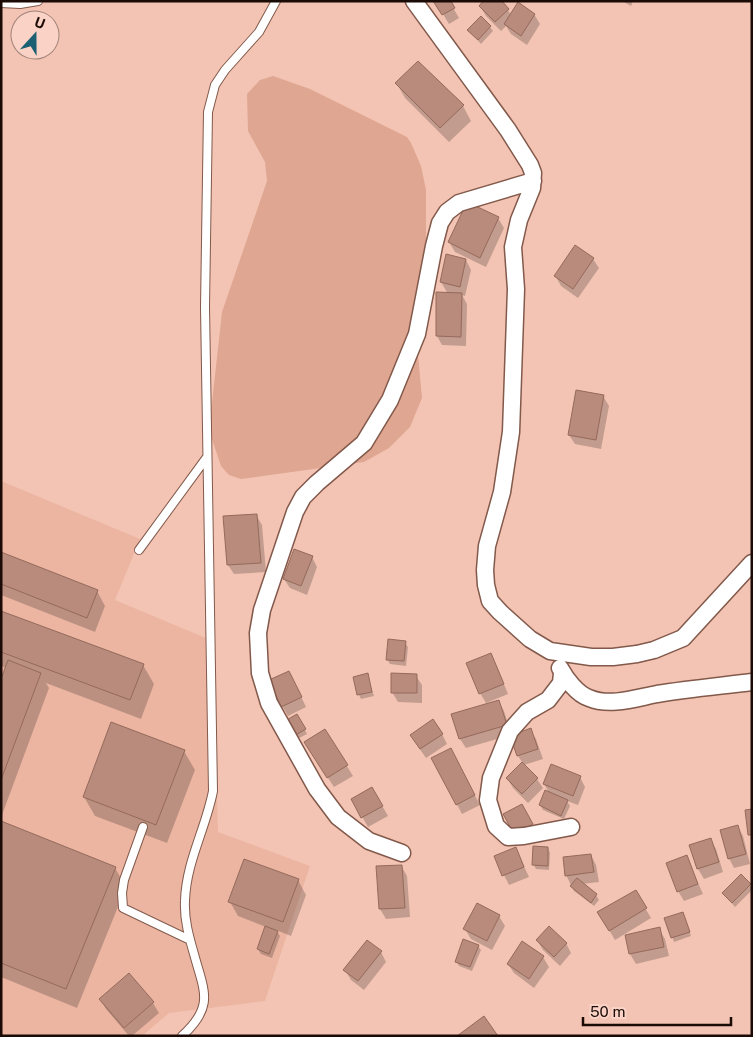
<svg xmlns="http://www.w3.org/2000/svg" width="753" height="1037" font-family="'Public Sans',sans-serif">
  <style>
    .built { fill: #ecb5a2 }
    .green { fill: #dfa692 }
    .shadow { fill: #0003 }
    .building { fill: #b88b7c; stroke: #956a5b }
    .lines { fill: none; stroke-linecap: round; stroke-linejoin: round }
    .service-casing { stroke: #82594b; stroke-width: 10 }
    .minor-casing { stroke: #82594b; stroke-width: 19 }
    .service { stroke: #fff; stroke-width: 8 }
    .minor { stroke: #fff; stroke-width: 16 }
  </style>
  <rect width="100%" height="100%" fill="#f3c4b3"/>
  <path class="built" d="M1 481 140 539 115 600 213 641 218 832 310 866 265 1001 169 1013 142 1036H1Z"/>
  <path class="green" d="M273 76 310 89 407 137 411 143 421 166 426 190V244L416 334 422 398 410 427 389 448 364 462 241 479 229 475 221 466 209 430 222 312 267 181 265 162 248 131 247 94 260 80Z"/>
  <path class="shadow" d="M435 1H449L459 18 449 24Z
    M622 1H633L631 6Z
    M480 6 508 10 511 15 534 14 540 24 527 45 511 34 506 26 501 31 486 16Z
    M490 27 493 31 481 44 469 31Z
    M397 84 463 106 471 121 449 142 405 98Z
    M498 218 504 228 486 267 455 252 449 242Z
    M593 259 599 268 578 298 561 286 556 277Z
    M466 260 471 270 465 296 462 295 467 304 466 346 442 345 437 336 448 294 441 282Z
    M603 396 609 406 601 449 575 444 569 435Z
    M256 515 262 525 266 572 234 574 228 565Z
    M1 553 97 591 105 606 95 632 1 595Z
    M312 557 317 567 307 595 290 588 284 579Z
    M1 612 143 665 154 684 141 719 46 683 49 688 2 815 1 682 7 668 1 666Z
    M405 643 408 647 406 666 390 664 387 659Z
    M496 665 508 694 486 703 480 693Z
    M367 675 374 696 361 699 359 695Z
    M416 676 422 685V703L398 702 392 692Z
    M294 682 306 707 288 716 282 706Z
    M499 702 504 711 512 736 530 730 536 739 543 759 524 765 537 779 543 788 528 803 513 788 507 778 522 762 518 756 511 735 466 748 460 739 453 715Z
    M297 715 307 734 297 739 287 721Z
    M325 731 353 776 334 787 311 752Z
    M442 734 447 744 426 758 417 745Z
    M184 751 195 770 167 843 95 816 84 797Z
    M433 759 456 760 480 805 462 814Z
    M580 777 585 787 578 805 567 801 570 806 564 819 543 810 540 805 550 794 544 784Z
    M372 788 388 816 368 827 352 799Z
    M1 822 115 868 126 887 77 1008 1 977Z
    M738 827 743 836 750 864 734 868 729 858Z
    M710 839 716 849 723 872 704 879 698 869 690 845Z
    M548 848 550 853 549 870 536 869 533 864Z
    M516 849 529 877 509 885 504 875Z
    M591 855 596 865 599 882 582 884 596 895 599 900 594 906 574 891 566 875Z
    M686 856 703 894 684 901 678 891Z
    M402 867 407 876 410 917 386 919 380 909 377 868Z
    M298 880 306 895 291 936 276 930 280 936 272 958 261 954 258 949 266 927 238 916 230 902Z
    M750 885 752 890 735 907 723 893Z
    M635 891 651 918 615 940 599 913Z
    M499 916 505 926 492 950 471 939 465 929Z
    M685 918 691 936 674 942 666 919Z
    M659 929 665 939 669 956 636 964 630 954 626 936Z
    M537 940 566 943 571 953 560 966 543 950Z
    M478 946 481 950 472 971 459 966 456 961Z
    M381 952 386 962 364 990 351 980 345 970Z
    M543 957 549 967 534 988 514 973 508 964Z
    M129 975 153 1003 159 1013 132 1036H129L106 1009 100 999Z"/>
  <path class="building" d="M433 1H451L455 8 442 15Z
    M483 1H502L509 9 495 22 479 6Z
    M518 2 535 14 521 36 504 24Z
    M481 16 491 26 478 40 467 30Z
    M418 61 464 105 440 128 395 83Z
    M467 202 499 217 480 258 448 242Z
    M575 245 594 258 573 289 554 276Z
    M446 254 466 259 460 287 440 282Z
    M436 292 462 293 461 337 436 336Z
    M576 390 604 395 596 440 568 435Z
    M257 514 261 563 227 565 223 516Z
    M294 549 313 556 301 586 283 579Z
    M1 552 98 590 87 618 1 584Z
    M1 611 144 664 130 700 1 652Z
    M388 639 406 641 404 661 386 660Z
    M491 653 504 684 479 694 466 663Z
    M8 660 41 673 1 780V679Z
    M289 671 302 697 281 707 269 680Z
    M368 673 372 692 357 695 353 677Z
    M391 673 417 674V693H391Z
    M499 700 507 725 459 739 451 714Z
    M297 714 306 729 294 736 285 721Z
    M433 719 443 734 420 749 410 735Z
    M111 722 185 750 156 825 83 797Z
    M531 728 538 749 517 756 510 736Z
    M325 729 348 765 327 778 304 742Z
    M451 748 475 795 456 805 431 758Z
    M522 762 538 778 522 794 506 778Z
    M551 764 581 776 573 796 543 784Z
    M372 787 383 806 361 818 351 799Z
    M545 790 568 800 561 816 539 805Z
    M522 804 533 824 514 834 503 814Z
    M752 809V835H748L745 810Z
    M1 821 116 867 66 989 1 963Z
    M738 825 746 854 728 859 720 830Z
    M711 838 719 862 697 869 689 845Z
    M533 846 548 847V866L532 865Z
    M516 847 524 867 502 876 494 856Z
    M591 854 594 872 565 876 563 857Z
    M687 855 698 884 677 892 666 863Z
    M244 859 299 879 283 922 228 902Z
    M402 865 405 908 379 909 376 866Z
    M741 874 751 884 732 903 722 893Z
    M577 878 597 894 591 903 570 886Z
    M636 890 647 908 609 931 597 912Z
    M477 903 500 915 487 941 463 929Z
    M683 912 690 932 671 938 664 918Z
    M265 926 278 931 269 954 257 949Z
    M549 926 567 943 554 957 536 940Z
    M660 927 664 947 629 954 625 935Z
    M463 939 479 945 470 967 455 962Z
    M367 940 382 951 358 981 343 970Z
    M522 941 544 956 529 979 507 964Z
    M129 973 154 1002 124 1028 99 999Z
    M484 1016 498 1036H457Z"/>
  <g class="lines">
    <defs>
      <path id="service" d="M1 3 20 4 38 1
        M139 550 207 457
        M143 827 124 880 122 893 123 908 190 940
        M182 1036C215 1006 204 991 194 954 189 937 184 919 185 901 186 862 206 828 213 791L205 307 208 112 215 85 225 70 259 32 276 1"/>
      <path id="minor" d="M414 1 508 130 530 165 533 173 532 188 519 220 513 247 516 289 511 432 502 492 487 546 485 570 486 585 490 601 500 612 530 639 550 651 591 657H613L637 654 654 650 683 638 752 563
        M560 668C566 679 577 694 589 698 610 707 636 698 657 694 688 689 720 686 752 682
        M562 673 561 683 548 700 527 712 510 731 491 778 488 800 496 826 508 837 524 836 571 827
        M402 853 369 841 338 817 317 789 269 703 260 673 258 633 262 610 295 512 303 497 317 483 364 443 390 400 417 334 434 246 440 223 447 212 459 203 533 181"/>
    </defs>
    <use href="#service" class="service-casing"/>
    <use href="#minor" class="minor-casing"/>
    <use href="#service" class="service"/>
    <use href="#minor" class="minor"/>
  </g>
  <rect width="753" height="1037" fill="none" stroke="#1a0b06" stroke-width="5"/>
  <g transform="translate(35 35) rotate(21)"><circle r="24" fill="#fad3c6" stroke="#a08379"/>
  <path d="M0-4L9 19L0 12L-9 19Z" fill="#1c6073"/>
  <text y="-8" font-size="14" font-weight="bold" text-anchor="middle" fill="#1a0b06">U</text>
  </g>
  <path d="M583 1017v8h148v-8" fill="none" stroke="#1a0b06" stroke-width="2.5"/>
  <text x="590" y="1017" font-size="15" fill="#1a0b06" stroke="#fad3c6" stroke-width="4" paint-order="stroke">50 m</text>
</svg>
